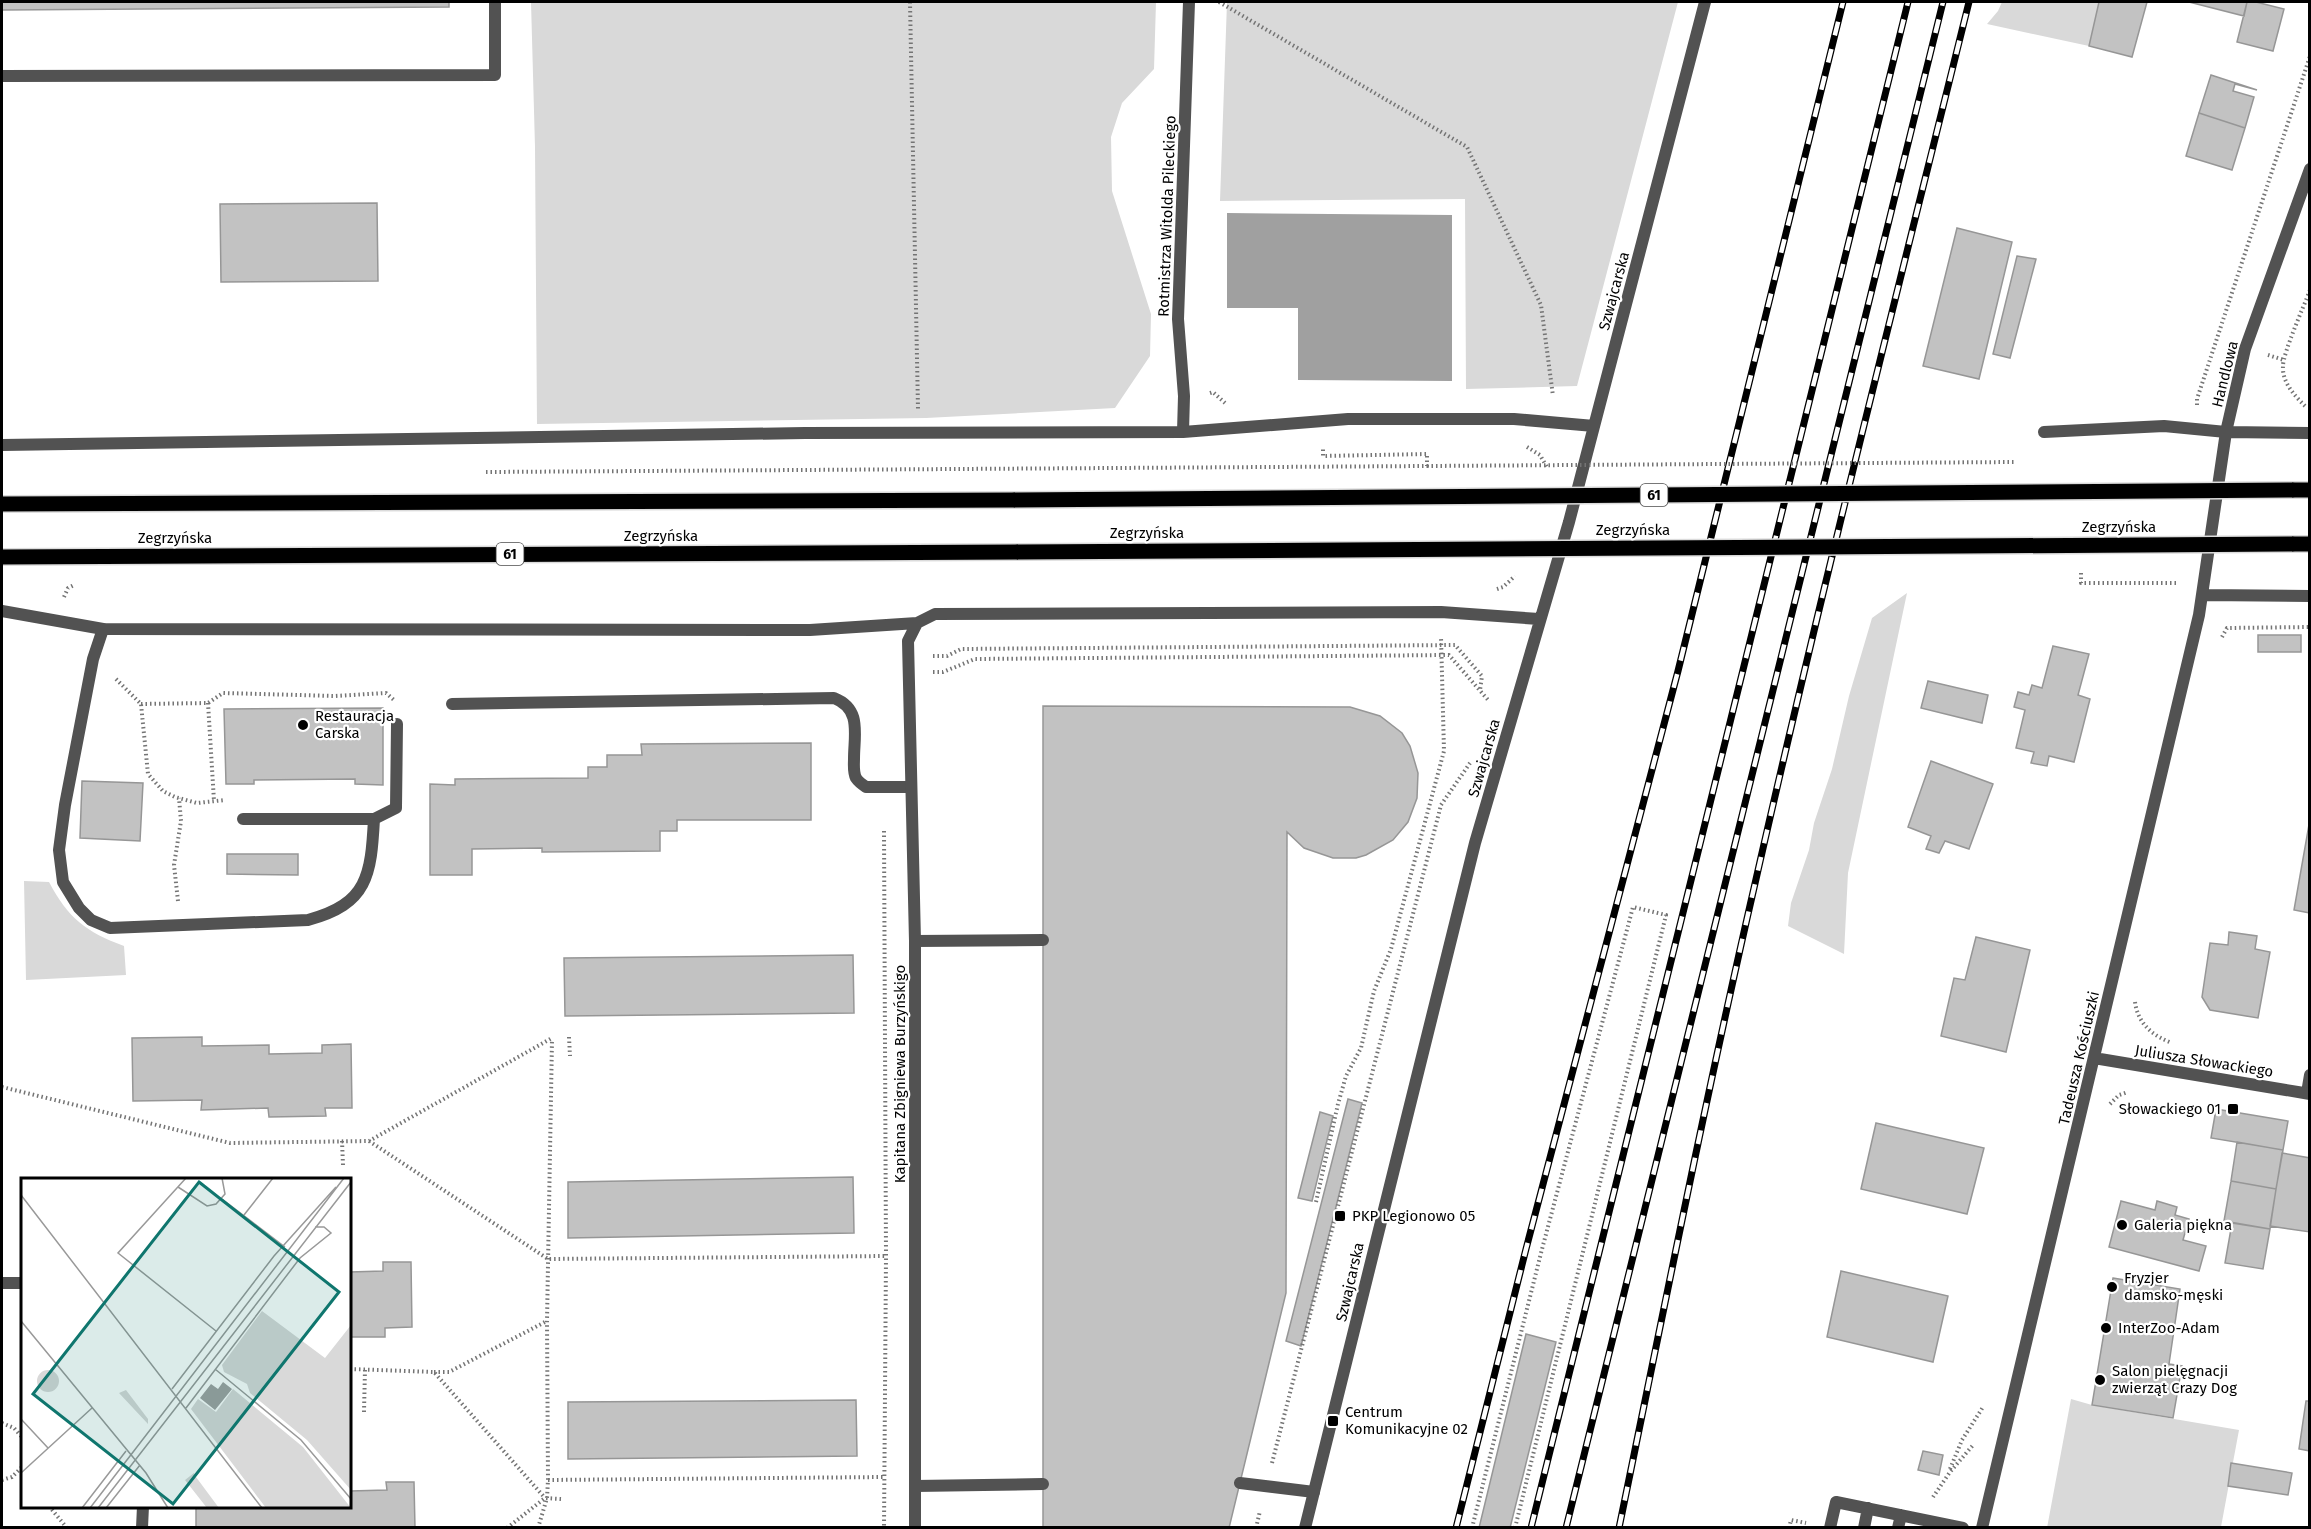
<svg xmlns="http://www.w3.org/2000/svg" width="2311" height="1529" font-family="'Fira Sans',sans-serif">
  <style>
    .green { fill: #d9d9d9 }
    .water { fill: #a0a0a0 }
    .building { fill: #c2c2c2; stroke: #969696; stroke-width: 1.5 }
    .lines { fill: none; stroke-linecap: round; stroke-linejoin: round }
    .primary-casing { stroke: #dbdbdb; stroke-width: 18 }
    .path { stroke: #747474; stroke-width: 4; stroke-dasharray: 1.5 3; stroke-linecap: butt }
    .lane { stroke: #525252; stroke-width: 12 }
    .street { stroke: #525252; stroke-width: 12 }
    .primary { stroke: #000; stroke-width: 15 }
    .rail-casing { stroke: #000; stroke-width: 7 }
    .rail { stroke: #fff; stroke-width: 4.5; stroke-dasharray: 14; stroke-linecap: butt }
    .primary-bridge-casing { stroke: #dbdbdb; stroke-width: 18; stroke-linecap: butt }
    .path-bridge { stroke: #747474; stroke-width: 4; stroke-dasharray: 1.5 3; stroke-linecap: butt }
    .primary-bridge { stroke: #000; stroke-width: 15 }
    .poi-dot { fill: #000; stroke: #fff; stroke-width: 2 }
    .labels { text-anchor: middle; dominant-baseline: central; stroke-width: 4.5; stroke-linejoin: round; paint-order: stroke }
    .shield { fill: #fff; stroke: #4c4c4c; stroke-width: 1.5 }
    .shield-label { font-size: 14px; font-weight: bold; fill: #000 }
    .street-label { font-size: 15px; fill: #000; stroke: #fff }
    .poi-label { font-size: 15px; fill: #000; stroke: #fff; text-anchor: start }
    .inset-road { fill: none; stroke: #999; stroke-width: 1.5 }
    .view { fill: #0f766e; fill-opacity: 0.15; stroke: #0f766e; stroke-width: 3 }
    .inset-edge { fill: none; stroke: #000; stroke-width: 3 }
  </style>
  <rect width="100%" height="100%" fill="#fff"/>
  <path class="green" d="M531 2H1156L1154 69 1122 103 1111 137 1112 191 1151 314 1150 356 1115 408 926 418 537 424 535 147Z
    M1227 2H1678L1577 386 1466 389 1465 199 1220 201Z
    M2002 2H2099L2089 46 1987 24 1998 11Z
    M1907 593 1848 873 1844 954 1788 926 1791 903 1809 850 1814 823 1832 769 1849 696 1872 618Z
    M24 881 49 882C68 918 86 932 124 946L126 975 26 980Z
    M2071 1399 2092 1405 2239 1430 2221 1527 2047 1528Z"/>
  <path class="water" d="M1227 213 1452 215V381L1298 380V308H1227Z"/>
  <path class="building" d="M2 2H449V7L2 10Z
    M2099 2H2147L2132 57 2089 46Z
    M2189 2H2247L2244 16Z
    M2247 2H2256L2284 9 2273 51 2237 42Z
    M2211 75 2257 90 2235 84 2233 91 2254 97 2245 128 2199 113Z
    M2199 113 2245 128 2232 170 2186 156Z
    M377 203 378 281 221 282 220 204Z
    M1957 228 2012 242 1979 379 1923 366Z
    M2017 256 2036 259 2010 358 1993 354Z
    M2258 635H2301V652H2258Z
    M2053 646 2089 654 2078 695 2090 699 2074 762 2049 756 2047 766 2031 763 2034 752 2016 748 2025 710 2014 707 2018 692 2029 695 2032 685 2042 688Z
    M1928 681 1988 695 1982 723 1921 708Z
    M1043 706 1350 707 1380 716 1402 733 1410 746 1418 773 1417 798 1408 822 1393 840 1366 855 1356 858H1333L1304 848 1287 832 1286 1293 1229 1528H1043Z
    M383 708V785L355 784V779L254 780V784H226L224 709Z
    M811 743V820H677V831H660V851L542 852V848L472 849V875H430V784L455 785V779L588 778V767H607V755H642L641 744Z
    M1931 761 1993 784 1969 849 1945 841 1939 853 1926 849 1931 836 1908 827Z
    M82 781 143 783 140 841 80 838Z
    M2310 819V913L2294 910Z
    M227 854H298V875L227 874Z
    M2229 932 2257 936 2255 949 2270 952 2258 1018 2210 1010 2202 997 2210 943 2228 945Z
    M1976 937 2030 950 2006 1052 1941 1036 1954 978 1965 980Z
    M853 955 854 1013 565 1016 564 958Z
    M202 1037V1046L269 1045V1054L322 1053V1045L351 1044 352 1108H325L326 1116 269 1117 268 1108 201 1110 202 1100 133 1101 132 1038Z
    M1348 1099 1362 1103 1301 1346 1286 1341Z
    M2216 1109 2288 1121 2283 1150 2211 1138Z
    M1320 1112 1333 1116 1312 1201 1298 1198Z
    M1876 1123 1984 1148 1967 1214 1861 1189Z
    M2237 1142 2283 1150 2276 1189 2231 1181Z
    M2282 1153 2310 1158V1232L2270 1226Z
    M853 1177 854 1233 568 1238V1182Z
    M2231 1181 2276 1189 2270 1229 2224 1221Z
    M2121 1201 2155 1210 2157 1201 2177 1207 2175 1215 2189 1219 2183 1240 2206 1246 2199 1271 2109 1247Z
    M2232 1223 2270 1229 2263 1269 2225 1263Z
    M383 1262H411L412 1327 385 1328V1337H350V1272L383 1271Z
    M1841 1271 1948 1296 1933 1362 1827 1337Z
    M2113 1278 2180 1289 2169 1364 2182 1366 2173 1418 2092 1405Z
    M1526 1334 1556 1342 1510 1528H1479Z
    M856 1400 857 1456 568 1459V1402Z
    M2306 1401H2310V1451L2299 1449Z
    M1923 1451 1943 1455 1939 1475 1918 1470Z
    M2231 1463 2292 1473 2288 1495 2228 1486Z
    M386 1482H414L415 1528H196V1506H350V1491L387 1490Z"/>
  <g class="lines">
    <defs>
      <path id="primary" d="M2292 490H2310
        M2 504 1015 500
        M2292 544H2310
        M2 557 1018 552"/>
    </defs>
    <use href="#primary" class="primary-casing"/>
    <path class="path" d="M910 2 918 409
      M1219 2 1467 147 1541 305 1553 396
      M2268 355 2284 360
      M1210 393 1213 392 1225 403
      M2197 405V399L2310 56
      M2305 406C2294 395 2282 382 2283 366 2283 353 2304 306 2310 290
      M1527 447 1540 455 1548 469
      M486 472 1427 466V454L1323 456V449
      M2081 573V583H2177
      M1497 589 1503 587 1515 576
      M64 597 68 588 74 585
      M2222 637 2227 628 2310 627
      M933 656H947L961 649 1455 645 1482 676 1480 690
      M933 672H943L975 659 1449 655 1489 701
      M116 679 141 704 148 774 163 791 175 797 197 803 225 800
      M208 703 214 801
      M141 704 208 703 223 693 335 696 386 693 394 700
      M884 831 886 1256 884 1528
      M178 901 174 865 181 821 179 798
      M2135 1002C2138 1024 2153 1036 2172 1043
      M569 1037 570 1056
      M2 1087 230 1143 369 1141 552 1038
      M2110 1104 2119 1095 2128 1092
      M342 1141 343 1165
      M369 1141 548 1259 886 1256
      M1316 1202 1338 1104 1346 1076 1361 1048 1374 991 1391 949 1444 751 1441 637
      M350 1369 434 1372 545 1498
      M434 1372H449L547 1321
      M364 1412 365 1369
      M2 1423 14 1428 22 1437
      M1272 1463 1441 805 1470 763
      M1950 1469 1962 1440 1983 1407
      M2 1480 12 1477 22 1467
      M548 1480 884 1477
      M1933 1497 1950 1472 1974 1444
      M49 1506 67 1528
      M507 1528 545 1498 561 1499
      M538 1528 547 1498 548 1480 547 1321 552 1039
      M1256 1528 1260 1511
      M1472 1528 1541 1253 1633 907 1666 915 1515 1528
      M1789 1528 1791 1520 1806 1523"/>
    <path class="lane" d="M2 76 495 75V2
      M2044 432 2164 426 2226 432
      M103 629 93 659 65 805 59 850 63 882 79 908 91 920 110 928 308 920C368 904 371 875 374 819H243
      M452 704 834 698C862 709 854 734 854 759 854 764 853 772 856 778 858 781 863 785 866 787H911
      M374 819 396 808 397 724
      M915 941 1043 940
      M2307 1093 2310 1075
      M1240 1483 1314 1492
      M915 1486 1043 1484
      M1830 1528 1836 1502 1963 1528
      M1864 1528 1868 1508
      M1898 1528 1901 1515"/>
    <path class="street" d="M1183 432 1184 396 1178 319 1189 2
      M2226 432 2310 433
      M2 445 805 433 1183 432 1348 419H1514L1594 426
      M2203 595 2310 596
      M2 611 103 629 810 630 917 623 935 614 1441 612 1539 619
      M2094 1058 2310 1094
      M2 1283H22
      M142 1528 143 1506
      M915 1528V941L908 641 917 623
      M1305 1528 1475 843 1569 522 1705 2
      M1982 1528 2199 615 2226 432 2245 349 2310 169"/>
    <use href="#primary" class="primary"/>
    <defs>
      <path id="rail" d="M1456 1528 1526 1249 1678 671 1843 2
        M1531 1528 1908 2
        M1566 1528 1943 2
        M1619 1528C1663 1314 1705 1101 1754 888 1821 592 1896 297 1969 2"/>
    </defs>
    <use href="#rail" class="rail-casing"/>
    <use href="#rail" class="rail"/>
    <defs>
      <path id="primary-bridge" d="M1015 500 2292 490
        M1018 552 2292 544"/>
    </defs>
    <use href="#primary-bridge" class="primary-bridge-casing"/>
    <path class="path-bridge" d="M1427 466 2014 462"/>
    <use href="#primary-bridge" class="primary-bridge"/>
  </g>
  <g class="poi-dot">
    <circle cx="303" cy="725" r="6"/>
    <rect x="2227" y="1103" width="12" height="12" rx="3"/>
    <rect x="1334" y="1210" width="12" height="12" rx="3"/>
    <circle cx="2122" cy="1225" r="6"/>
    <circle cx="2112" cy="1287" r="6"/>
    <circle cx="2106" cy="1328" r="6"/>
    <circle cx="2100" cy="1380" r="6"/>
    <rect x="1327" y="1415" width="12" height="12" rx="3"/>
  </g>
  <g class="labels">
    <g class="shield">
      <rect x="1640.5" y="484" width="27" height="22" rx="4.5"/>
      <rect x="496.5" y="543" width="27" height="22" rx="4.5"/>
    </g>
    <g class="shield-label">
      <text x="1654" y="495">61</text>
      <text x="510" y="554">61</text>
    </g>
    <g class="street-label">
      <text transform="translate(1167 216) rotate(-88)">Rotmistrza Witolda Pileckiego</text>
      <text transform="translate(1614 291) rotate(-75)">Szwajcarska</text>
      <text transform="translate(2225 374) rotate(-76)">Handlowa</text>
      <text x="2119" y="527">Zegrzyńska</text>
      <text x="1633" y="530">Zegrzyńska</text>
      <text x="1147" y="533">Zegrzyńska</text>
      <text x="661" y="536">Zegrzyńska</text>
      <text x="175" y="538">Zegrzyńska</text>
      <text transform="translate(1484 758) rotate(-74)">Szwajcarska</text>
      <text transform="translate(2079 1058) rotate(-77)">Tadeusza Kościuszki</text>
      <text transform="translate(2204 1061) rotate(9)">Juliusza Słowackiego</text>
      <text transform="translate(900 1074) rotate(-90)">Kapitana Zbigniewa Burzyńskigo</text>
      <text transform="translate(1350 1282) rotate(-77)">Szwajcarska</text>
    </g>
    <g class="poi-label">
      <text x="315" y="716">Restauracja<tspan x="315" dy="17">Carska</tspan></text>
      <text x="2221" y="1109" text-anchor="end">Słowackiego 01</text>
      <text x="1352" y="1216">PKP Legionowo 05</text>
      <text x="2134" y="1225">Galeria piękna</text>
      <text x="2124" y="1278">Fryzjer<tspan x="2124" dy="17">damsko-męski</tspan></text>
      <text x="2118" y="1328">InterZoo-Adam</text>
      <text x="2112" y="1371">Salon pielęgnacji<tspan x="2112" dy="17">zwierząt Crazy Dog</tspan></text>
      <text x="1345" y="1412">Centrum<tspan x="1345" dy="17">Komunikacyjne 02</tspan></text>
    </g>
  </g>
  <g transform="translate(21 1178)">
    <rect width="330" height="330" fill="#fff"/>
    <path d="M241 133 304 180 330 147V312L286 262 229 215 226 206 203 194 201 187ZM16 203a11 11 0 1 1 22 0a11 11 0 1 1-22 0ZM212 211 282 269 330 330H245L170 231 177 221 195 234ZM105 212 127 241V246L98 215ZM173 295 175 299 198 330H186L164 302Z" fill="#d9d9d9"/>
    <path d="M202 204 211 211 194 232 179 220 190 206 197 211Z" fill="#a0a0a0"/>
    <path class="inset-road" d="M165 0 97 75 195 153M157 9 186 28 195 26 204 16 201 0M0 17 241 330M201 21 264 69M223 37 252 0M0 143 125 295 147 330M194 191 280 262 330 321M151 211 253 78 315 9M165 230 279 80 310 55 303 49H294M0 241 27 270M0 295 71 230M61 330 105 273M69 330 323 0M77 330 330 4M85 330 119 287"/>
    <path class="view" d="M178 4 318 114 152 326 12 216Z"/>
    <rect width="330" height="330" class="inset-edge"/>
  </g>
  <rect width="2311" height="1529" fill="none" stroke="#000000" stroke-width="6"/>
</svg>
